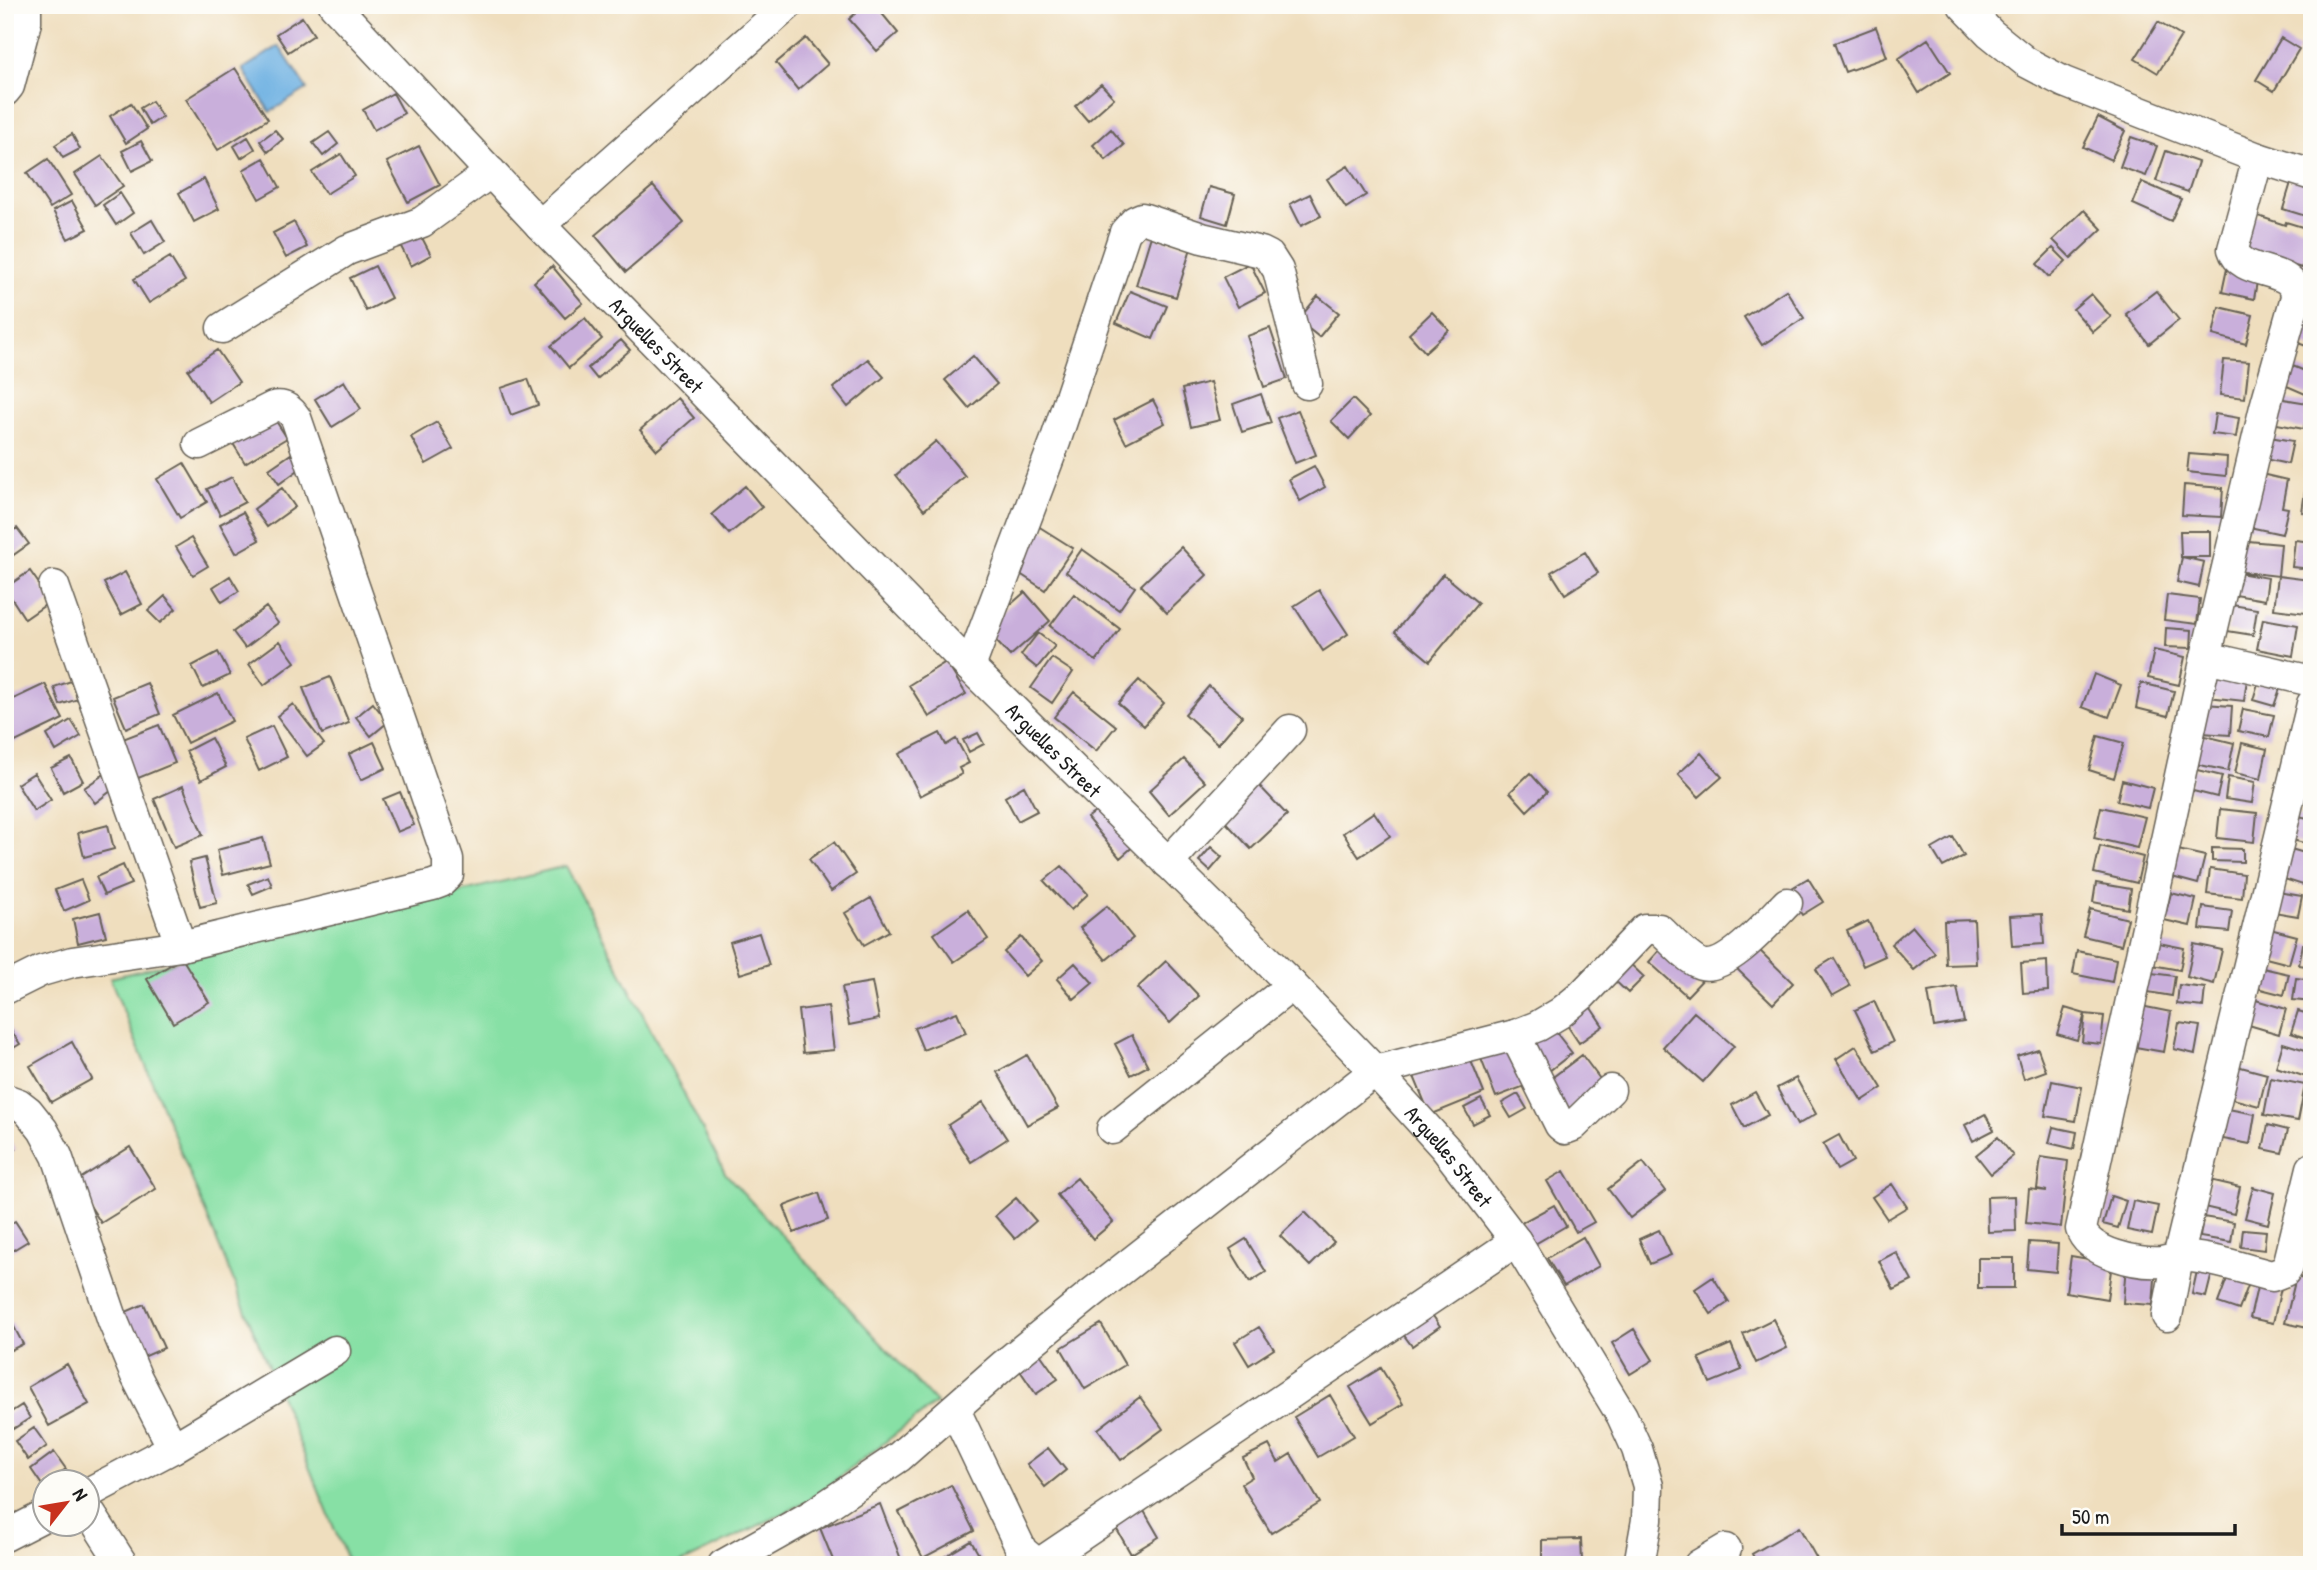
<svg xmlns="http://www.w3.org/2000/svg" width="2317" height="1570" font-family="'Patrick Hand',sans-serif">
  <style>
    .green { fill: #87e0a5; stroke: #527e60; stroke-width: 2 }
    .water { fill: #6db0e2; stroke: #44667f; stroke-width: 2 }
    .building { fill: #c9afdb }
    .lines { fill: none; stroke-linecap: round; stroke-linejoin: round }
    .minor-casing { stroke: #666055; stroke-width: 33 }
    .minor { stroke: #fff; stroke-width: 30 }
    .labels { text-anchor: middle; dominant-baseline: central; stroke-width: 5; stroke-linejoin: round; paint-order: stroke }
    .street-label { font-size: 21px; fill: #1c1c1c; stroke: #fdfcf7 }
  </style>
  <rect width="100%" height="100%" fill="#fdfcf7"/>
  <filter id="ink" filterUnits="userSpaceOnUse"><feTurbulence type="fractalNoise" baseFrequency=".0143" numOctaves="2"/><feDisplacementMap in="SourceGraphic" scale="14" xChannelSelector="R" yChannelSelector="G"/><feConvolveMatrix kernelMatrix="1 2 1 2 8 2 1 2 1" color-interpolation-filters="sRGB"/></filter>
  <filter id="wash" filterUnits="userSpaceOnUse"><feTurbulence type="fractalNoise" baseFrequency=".00686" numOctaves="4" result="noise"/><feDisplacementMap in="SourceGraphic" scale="28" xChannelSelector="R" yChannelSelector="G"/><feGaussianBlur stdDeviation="1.57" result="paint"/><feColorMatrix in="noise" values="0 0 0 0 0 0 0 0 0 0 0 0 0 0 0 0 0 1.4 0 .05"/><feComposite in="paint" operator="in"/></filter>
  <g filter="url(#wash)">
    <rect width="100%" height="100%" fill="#efdebe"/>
    <path class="green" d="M566 866 725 1173 936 1403 807 1502 677 1565H349L110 978Z"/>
    <path class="water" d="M279 46 307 89 270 112 243 69Z"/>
    <g id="blocks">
      <path class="building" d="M865 5H875L898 33 877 51 849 19Z
        M302 17 314 35 288 52 276 34Z
        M2158 22 2181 36 2158 73 2135 59Z
        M1876 27 1887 57 1845 72 1834 43Z
        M806 38 828 64 798 90 776 63Z
        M2281 38 2299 49 2274 91 2256 80Z
        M1928 39 1950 73 1919 93 1898 59Z
        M235 68 268 119 218 150 186 99Z
        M1101 84 1114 98 1088 121 1075 106Z
        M393 93 404 113 374 130 363 110Z
        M152 101 162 117 150 125 140 108Z
        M131 103 147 129 126 143 110 116Z
        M2098 117 2125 131 2111 160 2083 147Z
        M1111 129 1124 145 1106 160 1093 145Z
        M275 130 283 139 268 152 260 141Z
        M329 132 338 144 323 156 313 143Z
        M72 134 80 149 63 158 55 145Z
        M248 137 255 149 241 158 234 146Z
        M2131 137 2157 146 2146 176 2120 167Z
        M141 141 152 161 132 171 122 151Z
        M419 146 440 185 408 202 387 162Z
        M2166 151 2198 162 2188 192 2156 181Z
        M341 154 355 176 326 194 312 172Z
        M102 156 123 186 95 205 75 174Z
        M264 158 280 187 259 199 243 170Z
        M48 159 71 195 50 208 27 173Z
        M1348 166 1366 195 1346 208 1327 179Z
        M2293 176 2312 182V218L2283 209Z
        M204 179 219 209 194 222 179 193Z
        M2142 182 2181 199 2171 221 2133 204Z
        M653 186 684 223 626 272 595 235Z
        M1209 187 1235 194 1227 224 1201 216Z
        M120 193 133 213 116 225 103 205Z
        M1310 194 1321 216 1301 226 1290 204Z
        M72 201 88 229 68 239 53 211Z
        M2084 210 2102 229 2071 258 2053 240Z
        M2249 213 2285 225 2286 222 2312 230 2302 268 2237 250Z
        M152 220 165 242 144 255 131 233Z
        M294 222 307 247 286 258 273 233Z
        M417 228 431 255 411 266 397 239Z
        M1151 236 1191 248 1176 297 1136 285Z
        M2053 248 2066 261 2049 277 2037 264Z
        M170 257 185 281 149 303 134 279Z
        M1250 263 1265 293 1238 307 1223 277Z
        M2228 264 2259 270 2254 299 2222 292Z
        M375 266 391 298 366 311 350 278Z
        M552 266 583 303 565 318 534 282Z
        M1786 290 1804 318 1762 345 1744 317Z
        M1130 291 1167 306 1153 339 1116 323Z
        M2156 291 2179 320 2149 344 2126 314Z
        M2091 294 2111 317 2093 332 2073 309Z
        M1318 296 1339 313 1319 337 1298 320Z
        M2219 307 2253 315 2246 344 2213 335Z
        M1432 312 1449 330 1425 352 1409 334Z
        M2300 316 2312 320V348L2292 341Z
        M585 318 602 339 569 368 551 346Z
        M1270 328 1287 379 1264 387 1247 336Z
        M621 340 630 350 597 379 588 368Z
        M217 350 239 382 209 402 188 370Z
        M973 356 997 384 969 408 945 380Z
        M868 359 884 377 848 407 833 388Z
        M2224 360 2249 362 2245 398 2220 395Z
        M2288 364 2312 374 2310 396 2280 383Z
        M528 379 538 405 511 415 501 388Z
        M344 381 361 409 332 427 315 399Z
        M1210 382 1220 420 1191 427 1182 389Z
        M1261 394 1271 423 1242 432 1233 404Z
        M2271 397 2308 403 2304 429 2266 422Z
        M677 398 694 418 657 450 640 430Z
        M1353 399 1370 416 1349 439 1331 421Z
        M1153 400 1165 423 1126 443 1114 420Z
        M1298 410 1316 455 1295 463 1277 418Z
        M270 412 287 438 245 463 229 437Z
        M2215 414 2239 418 2236 437 2212 434Z
        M437 422 453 449 426 464 411 437Z
        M2264 436 2293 441 2288 464 2260 458Z
        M936 441 965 476 924 510 896 475Z
        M291 454 301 468 279 484 269 469Z
        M2189 454 2227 457 2226 476 2187 472Z
        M2304 460H2312V478H2304Z
        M184 463 207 502 180 518 157 479Z
        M1314 466 1325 487 1300 501 1289 479Z
        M2257 473 2287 480 2282 507 2288 508 2282 534 2240 525Z
        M232 477 245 502 220 515 207 489Z
        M2306 484 2312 485V513L2302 512Z
        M2184 485 2223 488 2221 517 2182 515Z
        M745 486 762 507 729 534 712 514Z
        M282 488 295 507 267 527 254 509Z
        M243 512 259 540 236 553 220 524Z
        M1038 526 1073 548 1045 590 1011 568Z
        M17 528 29 544 12 556 5 546V536Z
        M2180 531H2210V557H2181Z
        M191 538 208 566 193 575 176 547Z
        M2237 540 2281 544 2278 576 2234 571Z
        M2295 540 2312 542V569L2292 567Z
        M1181 547 1207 575 1167 613 1141 585Z
        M1082 549 1135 587 1119 610 1066 572Z
        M1585 552 1598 573 1565 594 1551 572Z
        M2182 557 2204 562 2199 587 2177 582Z
        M30 571 51 601 25 619 5 588Z
        M125 572 142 604 121 615 104 583Z
        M2239 573 2268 578 2265 600 2235 595Z
        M1443 574 1478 603 1430 661 1395 632Z
        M230 576 239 591 222 602 213 587Z
        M2278 576 2310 580 2306 613 2274 609Z
        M1319 590 1348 634 1323 651 1294 606Z
        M1025 592 1050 621 1010 656 984 628Z
        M1074 594 1120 629 1096 661 1050 626Z
        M2167 595 2200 599 2197 624 2164 620Z
        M165 596 176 609 160 623 148 611Z
        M2232 605 2257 609 2253 635 2227 631Z
        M266 607 278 623 245 648 233 632Z
        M2263 619 2298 625 2293 656 2257 649Z
        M2166 628 2192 630 2191 648 2165 647Z
        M1038 633 1055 646 1037 668 1021 655Z
        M280 641 295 662 264 685 249 664Z
        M2154 650 2185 657 2179 685 2148 678Z
        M218 652 230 675 203 688 192 666Z
        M1052 658 1073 672 1052 703 1031 688Z
        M946 662 966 694 929 717 909 685Z
        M2261 673 2283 680 2274 706 2253 700Z
        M2094 674 2121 685 2109 717 2082 707Z
        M2210 674 2247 679 2244 701 2208 697Z
        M330 677 349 723 322 734 303 688Z
        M1139 680 1164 703 1144 726 1118 703Z
        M71 681 78 699 60 705 54 687Z
        M147 683 160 714 126 728 113 697Z
        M2141 683 2174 691 2168 716 2136 708Z
        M45 684 63 719 5 747V703Z
        M1209 686 1242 716 1218 744 1185 714Z
        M1074 692 1116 726 1096 751 1054 717Z
        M218 693 232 721 187 743 173 715Z
        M373 703 388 722 371 736 356 717Z
        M293 704 324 744 307 756 277 716Z
        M2204 704 2232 706 2230 735 2202 733Z
        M2243 709 2274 715 2269 737 2238 731Z
        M71 720 81 736 56 751 47 735Z
        M159 725 175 763 131 781 115 742Z
        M272 726 287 757 259 771 244 739Z
        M940 733 946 745 956 739 969 763 959 768 962 774 920 796 899 754Z
        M978 733 984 744 969 752 963 740Z
        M2197 734 2234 743 2228 771 2191 763Z
        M2098 736 2124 743 2114 778 2089 770Z
        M211 738 226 767 201 780 186 751Z
        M374 742 386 768 361 780 349 754Z
        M2242 743 2267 749 2261 779 2235 773Z
        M1701 753 1722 777 1699 797 1678 774Z
        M71 758 83 781 63 792 51 768Z
        M1184 759 1205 782 1169 815 1149 791Z
        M2193 769 2222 776 2217 797 2189 790Z
        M34 773 51 800 34 811 17 784Z
        M106 773 116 787 95 803 84 788Z
        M1530 773 1547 792 1527 811 1510 792Z
        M2228 777 2255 782 2252 803 2225 799Z
        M1254 780 1287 815 1251 849 1218 814Z
        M2122 780 2153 788 2148 808 2117 801Z
        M183 786 203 835 174 847 154 799Z
        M1024 786 1037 811 1018 821 1005 797Z
        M400 792 414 825 397 832 383 799Z
        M1105 805 1136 844 1120 858 1087 818Z
        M2101 807 2145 817 2137 848 2094 838Z
        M2220 809 2257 813 2254 842 2217 838Z
        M1374 812 1390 836 1359 857 1343 833Z
        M2290 814 2312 819V845L2284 838Z
        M108 825 114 849 84 857 78 833Z
        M1953 837 1964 856 1943 867 1932 849Z
        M263 838 270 863 223 875 217 850Z
        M834 842 856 874 831 891 809 859Z
        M2100 846 2143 857 2137 883 2094 873Z
        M1211 847 1222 857 1210 871 1199 861Z
        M2212 848 2243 849V862L2212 861Z
        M2287 848 2312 855V888L2278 877Z
        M2178 850 2205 856 2198 884 2172 877Z
        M205 858 217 903 200 907 189 862Z
        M123 865 131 884 104 895 96 877Z
        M1062 866 1088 894 1071 910 1044 881Z
        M2210 869 2244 874 2242 898 2207 894Z
        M268 876 272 886 253 894 248 884Z
        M1808 878 1823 902 1802 915 1787 891Z
        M81 880 89 900 64 911 55 890Z
        M2096 883 2131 889 2128 909 2093 902Z
        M2271 891 2302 896 2298 916 2268 911Z
        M2171 893 2196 899 2190 926 2164 920Z
        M871 898 889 931 864 945 845 913Z
        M1107 906 1133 938 1106 960 1080 928Z
        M2203 907 2232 911 2229 932 2200 929Z
        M2090 909 2128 919 2121 945 2083 936Z
        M968 910 988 939 954 962 934 934Z
        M100 912 106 936 78 943 73 919Z
        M2042 914 2044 944 2012 946 2010 916Z
        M1974 920 1976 964 1946 965 1944 921Z
        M1868 921 1885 956 1863 966 1847 931Z
        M1912 926 1935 953 1914 970 1891 944Z
        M2266 928 2297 936 2289 964 2258 956Z
        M759 933 769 965 740 974 730 942Z
        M1021 937 1042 961 1025 976 1004 952Z
        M1668 941 1706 976 1687 996 1649 962Z
        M2149 941 2184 948 2180 970 2146 964Z
        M2194 944 2222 950 2214 984 2187 977Z
        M2303 944 2312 945V967L2299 965Z
        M1756 947 1793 983 1773 1004 1736 968Z
        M2077 951 2116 959 2112 982 2073 974Z
        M1623 957 1644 977 1628 993 1608 974Z
        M182 958 209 1002 173 1023 147 979Z
        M1834 958 1850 986 1832 996 1816 969Z
        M1166 961 1199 996 1170 1023 1137 988Z
        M2047 961 2048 991 2023 993 2021 963Z
        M1075 963 1093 983 1074 999 1057 979Z
        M2258 967 2289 974 2284 995 2253 987Z
        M2144 972 2175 976 2172 996 2142 991Z
        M2296 978 2312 980V1002L2293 1000Z
        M872 982 879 1019 849 1025 842 987Z
        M2179 985 2205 988 2203 1007 2177 1004Z
        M1957 987 1964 1022 1934 1027 1928 992Z
        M2249 998 2286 1009 2279 1034 2242 1023Z
        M1874 1001 1893 1042 1875 1051 1855 1010Z
        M1587 1002 1603 1026 1579 1043 1563 1019Z
        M2131 1004 2171 1012 2164 1052 2124 1045Z
        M828 1006 834 1050 803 1053 798 1010Z
        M2065 1008 2085 1014 2077 1040 2057 1034Z
        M2298 1011 2312 1015V1040L2291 1033Z
        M957 1012 966 1033 923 1050 914 1028Z
        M1694 1012 1734 1046 1703 1082 1663 1047Z
        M2085 1014 2104 1016 2101 1044 2082 1042Z
        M5 1021 20 1044 5 1053Z
        M2179 1023 2200 1026 2195 1054 2174 1049Z
        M1551 1026 1572 1053 1544 1075 1523 1048Z
        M1132 1035 1148 1066 1131 1075 1115 1044Z
        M72 1042 92 1079 51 1102 30 1066Z
        M2283 1043 2312 1052 2306 1077 2276 1067Z
        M1509 1045 1525 1086 1496 1097 1480 1056Z
        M1856 1046 1882 1088 1862 1101 1836 1059Z
        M2038 1049 2046 1071 2024 1079 2017 1056Z
        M1467 1051 1484 1093 1430 1115 1413 1074Z
        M1027 1055 1058 1108 1027 1125 997 1072Z
        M1582 1055 1603 1083 1566 1111 1545 1083Z
        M2237 1066 2267 1074 2259 1106 2229 1098Z
        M1796 1078 1816 1114 1797 1125 1777 1088Z
        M2271 1078 2305 1085 2298 1121 2264 1115Z
        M2052 1081 2082 1087 2076 1121 2045 1116Z
        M1755 1092 1768 1115 1744 1128 1732 1105Z
        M1518 1094 1527 1109 1511 1118 1502 1103Z
        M1481 1099 1490 1115 1473 1124 1464 1108Z
        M983 1102 1007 1139 971 1162 948 1125Z
        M2228 1109 2255 1114 2250 1144 2223 1139Z
        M1985 1114 1994 1130 1973 1141 1965 1125Z
        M2268 1125 2288 1130 2282 1153 2263 1149Z
        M2053 1127 2077 1132 2074 1149 2049 1143Z
        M5 1135 16 1149 5 1158Z
        M1839 1135 1853 1161 1837 1170 1823 1144Z
        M1998 1137 2013 1156 1991 1174 1976 1155Z
        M130 1147 156 1189 101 1223 75 1182Z
        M2041 1157 2068 1161 2061 1227 2026 1223 2029 1189 2047 1191 2037 1189Z
        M1643 1162 1665 1191 1630 1218 1608 1189Z
        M1564 1171 1594 1222 1576 1232 1547 1181Z
        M1077 1178 1113 1222 1093 1239 1057 1195Z
        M2210 1180 2240 1187 2234 1214 2204 1207Z
        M1892 1184 1907 1207 1887 1219 1872 1197Z
        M2253 1187 2275 1193 2268 1224 2245 1218Z
        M819 1193 828 1220 794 1233 784 1206Z
        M2015 1196 2016 1231 1988 1232 1987 1197Z
        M2111 1196 2126 1201 2118 1228 2103 1224Z
        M1016 1198 1036 1221 1015 1239 995 1216Z
        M2133 1201 2158 1206 2152 1235 2127 1230Z
        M1554 1205 1566 1226 1533 1245 1521 1223Z
        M1305 1212 1334 1242 1310 1266 1280 1236Z
        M2203 1217 2234 1222 2231 1242 2200 1237Z
        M15 1221 28 1241 5 1255V1227Z
        M2243 1229 2266 1231 2264 1250 2241 1247Z
        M1659 1230 1671 1255 1650 1264 1639 1239Z
        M1583 1237 1599 1266 1564 1286 1547 1258Z
        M1246 1239 1266 1272 1250 1282 1230 1249Z
        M2029 1242 2058 1244 2056 1272 2027 1269Z
        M1896 1252 1912 1281 1894 1290 1879 1261Z
        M2071 1256 2112 1263 2107 1299 2066 1292Z
        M1978 1258H2014V1288H1978Z
        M2199 1262 2214 1265 2206 1297 2192 1294Z
        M2126 1264 2156 1266 2153 1305 2123 1303Z
        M2228 1276 2249 1283 2239 1310 2218 1303Z
        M1713 1277 1729 1302 1711 1314 1695 1289Z
        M2296 1277 2312 1281V1329L2285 1323Z
        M2258 1283 2281 1288 2273 1323 2250 1318Z
        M144 1304 164 1348 139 1359 119 1315Z
        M1426 1306 1440 1326 1412 1346 1397 1326Z
        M1773 1319 1787 1348 1756 1363 1743 1334Z
        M12 1323 23 1344 5 1353V1326Z
        M1101 1324 1125 1365 1085 1389 1061 1348Z
        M1259 1327 1274 1349 1249 1365 1235 1342Z
        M1634 1329 1653 1360 1630 1374 1612 1343Z
        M1033 1344 1058 1379 1036 1394 1012 1359Z
        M1731 1344 1742 1370 1710 1383 1699 1358Z
        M67 1364 89 1404 49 1426 28 1387Z
        M1381 1368 1403 1404 1372 1423 1350 1387Z
        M1330 1395 1354 1436 1318 1457 1294 1417Z
        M1140 1397 1163 1429 1121 1460 1098 1429Z
        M22 1405 30 1418 13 1429 5 1416Z
        M34 1428 47 1446 28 1460 15 1441Z
        M1269 1445 1278 1462 1291 1454 1320 1503 1271 1533 1241 1484 1252 1477 1243 1458Z
        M1048 1448 1066 1470 1045 1487 1027 1464Z
        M54 1452 66 1469 42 1485 31 1469Z
        M951 1485 974 1531 923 1558 899 1512Z
        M880 1504 902 1562 894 1565H835L820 1528Z
        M1140 1504 1159 1537 1131 1554 1112 1521Z
        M1799 1527 1817 1559 1806 1565H1758L1752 1554Z
        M1581 1539 1582 1561 1542 1562V1540Z
        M971 1541 985 1565H935L934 1563Z"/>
    </g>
  </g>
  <g filter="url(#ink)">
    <use href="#blocks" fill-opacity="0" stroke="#666055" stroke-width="2"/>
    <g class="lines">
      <defs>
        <g id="minor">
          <path id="s1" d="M334 5 540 225 970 667 1292 985 1375 1071 1445 1148 1516 1241 1622 1416 1637 1449 1648 1486 1647 1520 1639 1565"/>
          <path d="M1963 5 1990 33 2026 62 2064 82 2258 158 2312 175"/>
          <path d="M5 91 9 86 26 22V5"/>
          <path d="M2258 158 2233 249C2241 278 2296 264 2296 297L2265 407 2206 657 2081 1229C2088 1253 2138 1264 2161 1262 2170 1261 2179 1257 2188 1257 2214 1258 2247 1270 2272 1276L2285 1271 2288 1266 2312 1168"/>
          <path d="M540 225 788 5"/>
          <path d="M222 328 347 250 422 222 491 172"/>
          <path d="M54 586 181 946"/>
          <path d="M2206 657 2312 681"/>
          <path d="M970 667 1055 442 1125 232 1135 221 1142 218 1202 238 1261 252 1269 256 1278 270 1307 384"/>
          <path d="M1168 863 1290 730"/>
          <path d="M5 989 41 971 72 962 181 946 433 885 441 882 448 875V859L296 418C290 409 284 404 273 407L199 444"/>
          <path d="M1515 1035 1560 1125 1565 1129 1573 1126 1610 1090"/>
          <path d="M5 1099 19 1104 28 1111 43 1130 57 1156 113 1321 136 1376 173 1448"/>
          <path d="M1112 1129 1292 985"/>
          <path d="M2167 1316 2178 1258 2312 704"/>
          <path d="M955 1410 1022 1551 1035 1562 1043 1561 1516 1241"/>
          <path d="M88 1493 173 1448 335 1351"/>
          <path d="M88 1510 123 1565"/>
          <path d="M5 1536 46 1515"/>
          <path d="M723 1565 812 1515 899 1457 1005 1364 1092 1293 1375 1071 1515 1035 1538 1026 1560 1013 1582 995 1645 929H1659C1669 938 1688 960 1701 964 1726 972 1771 919 1787 903"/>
          <path d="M1699 1565 1726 1549"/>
        </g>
      </defs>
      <use href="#minor" class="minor-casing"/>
      <use href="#minor" class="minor"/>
    </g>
  </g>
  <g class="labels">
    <g class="street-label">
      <text stroke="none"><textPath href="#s1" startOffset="469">Arguelles Street</textPath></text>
      <text stroke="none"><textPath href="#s1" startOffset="1036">Arguelles Street</textPath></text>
      <text stroke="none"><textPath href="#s1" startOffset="1603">Arguelles Street</textPath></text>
    </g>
  </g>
  <rect width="2317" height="1570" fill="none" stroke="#fdfcf7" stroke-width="28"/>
  <g transform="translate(66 1503) rotate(59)"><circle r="33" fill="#fdfcf7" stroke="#a3a29f" stroke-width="2"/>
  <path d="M0-5L12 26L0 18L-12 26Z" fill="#c8321e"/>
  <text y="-10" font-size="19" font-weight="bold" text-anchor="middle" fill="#1c1c1c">N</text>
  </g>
  <path d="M2062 1524v10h173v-10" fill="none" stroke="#1c1c1c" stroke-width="3.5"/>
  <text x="2072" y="1524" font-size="21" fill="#1c1c1c" stroke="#fdfcf7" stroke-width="5" paint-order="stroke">50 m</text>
</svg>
